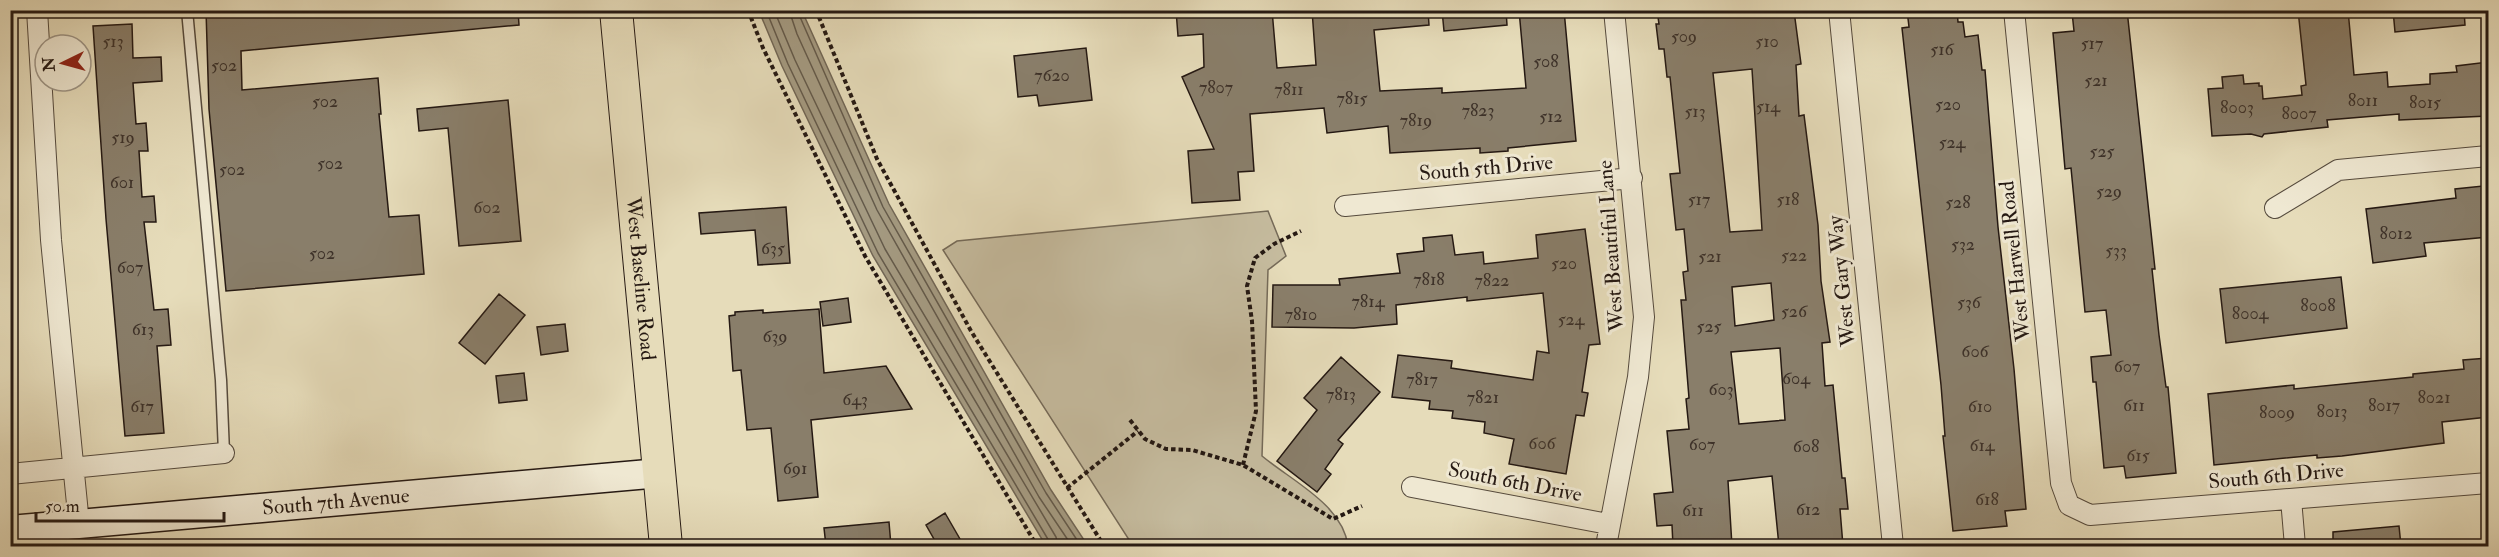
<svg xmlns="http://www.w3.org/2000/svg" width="2499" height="557" font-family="'IM FELL Double Pica',serif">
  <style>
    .green { fill: #c5bb9e; stroke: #756a58; stroke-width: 1.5 }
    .water { fill: #a49a81; stroke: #716655; stroke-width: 1.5 }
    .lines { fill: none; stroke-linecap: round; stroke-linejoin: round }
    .shore { stroke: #645a4a; stroke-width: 1.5 }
    .building { fill: #897e6a; stroke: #251913; stroke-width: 1.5; fill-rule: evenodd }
    .service-casing { stroke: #554a3d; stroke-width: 13 }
    .minor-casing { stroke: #554a3d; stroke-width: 22 }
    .secondary-casing { stroke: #251913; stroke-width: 31 }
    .primary-casing { stroke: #251913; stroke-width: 34 }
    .path { stroke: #251913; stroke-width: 4; stroke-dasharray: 4.5 3; stroke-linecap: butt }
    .service { stroke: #efe8d2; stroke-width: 10 }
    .minor { stroke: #efe8d2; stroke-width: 20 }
    .secondary { stroke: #efe8d2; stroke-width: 28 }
    .primary { stroke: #e6dcba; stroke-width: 32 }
    .labels { text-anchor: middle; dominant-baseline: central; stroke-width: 6; stroke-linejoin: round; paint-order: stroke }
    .number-label { font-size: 18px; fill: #3e3229 }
    .street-label { font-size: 21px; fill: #251913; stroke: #efe8d2 }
  </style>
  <rect width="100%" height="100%" fill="#e6dcba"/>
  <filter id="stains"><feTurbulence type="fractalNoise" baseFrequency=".00333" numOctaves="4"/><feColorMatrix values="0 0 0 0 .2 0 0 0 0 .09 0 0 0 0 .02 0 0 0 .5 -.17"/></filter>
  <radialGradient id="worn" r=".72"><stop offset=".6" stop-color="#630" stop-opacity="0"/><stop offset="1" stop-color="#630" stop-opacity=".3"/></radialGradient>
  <path class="green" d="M1268 211 1286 256 1268 270 1262 456C1292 481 1343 505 1348 546H1133L943 250 957 241Z"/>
  <path class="water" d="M759 11H802L889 204 1051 490 1088 546H1046L873 256 782 66Z"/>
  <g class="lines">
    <path class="shore" d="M766 10 788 64 878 253 1049 541 1050 546
      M774 10 795 60 885 249 1056 537 1058 546
      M789 10 797 34 877 210 1039 497 1072 546
      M797 10 883 207 1046 493 1081 546"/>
  </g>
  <path class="building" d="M206 10H518L519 25 241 51 242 90 378 78 381 114H379L389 217 419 215 424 274 226 291 209 109Z
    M1176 10H1272L1277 68 1316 65 1312 10H1428L1429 25 1374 30 1380 91 1442 88V93L1526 88 1519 10H1564L1576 141 1508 148V151L1480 153V148L1390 153 1388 126 1327 133 1324 108 1250 114 1254 171 1238 172 1240 200 1192 203 1188 151 1214 149 1182 77 1204 67 1203 34 1178 36Z
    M1442 10H1506L1507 25 1444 31Z
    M1657 10H1735V17L1794 11 1801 64 1796 65 1799 116 1804 115 1818 225 1821 281 1830 342 1822 343 1825 386 1833 385 1842 478H1845L1848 509H1840L1843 546H1779L1772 476 1728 481 1732 546H1673L1672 525 1657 526 1654 494 1673 492 1667 431 1689 429 1686 399 1689 398 1681 300H1686L1683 272 1688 271 1684 229 1676 230 1670 174 1680 173 1670 77H1667L1664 49H1659L1656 24H1659ZM1752 69 1762 230 1730 232 1713 73ZM1771 283 1774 320 1735 326 1732 287ZM1780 348 1785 420 1739 424 1731 352Z
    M1907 10H1957L1958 22H1963L1965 37 1978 35 1982 70H1985L1998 227 2014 369 2026 509 2005 511 2007 526 1953 531 1943 436H1945L1941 385 1902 28 1909 27Z
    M2089 10H2127L2155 269H2152L2159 335 2166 387H2168L2176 473 2126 478 2124 466 2104 468 2096 382H2093L2091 357 2111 355 2106 310 2085 312 2071 168 2065 169 2053 33 2074 31 2072 12Z
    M2298 10H2348L2354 75 2387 72 2388 87 2430 84V74L2457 72 2456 66 2488 62V116L2399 120V114L2327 120 2328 127 2264 134 2262 137 2251 134 2212 136 2208 89 2223 88 2222 77 2243 75 2244 84 2259 83V86H2262L2263 99 2302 95 2301 86 2306 85Z
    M2393 10H2464L2465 25 2395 32Z
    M132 24 133 58 161 57 162 81 133 83 136 124 146 123 148 151H139L142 197 154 196 156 222H144L154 310 168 309 171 345 157 346 164 433 125 436 106 219 93 26Z
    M1086 48 1092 100 1039 106 1037 95 1018 97 1014 56Z
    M508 100 521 241 459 246 448 128 419 131 417 109Z
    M2483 186 2488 237 2424 243 2426 256 2373 263 2366 209 2456 198 2455 189Z
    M786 207 790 263 758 265 755 230 701 234 699 213Z
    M1585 229 1600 344 1589 345 1582 392 1588 393 1584 416 1576 415 1566 474 1509 464 1514 439 1484 433 1485 422 1452 418 1453 411 1429 409 1430 401 1392 397 1398 355 1452 361 1451 368 1533 380 1537 351 1549 353 1543 293 1467 301V297L1396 305 1397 324 1354 328 1272 327 1273 285H1340L1339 279 1400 273 1397 254 1424 251 1423 238 1452 235 1455 255 1483 252 1484 264 1538 258 1536 235Z
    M2341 277 2347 328 2226 343 2220 289Z
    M499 294 525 315 485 364 459 343Z
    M848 298 851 322 823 326 820 302Z
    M819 309 824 373 886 366 912 409 811 420 818 497 778 501 771 428 747 430 741 370 733 371 729 316 735 315V312L763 310V313Z
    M565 324 568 351 541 355 537 327Z
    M1341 357 1380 392 1338 440 1343 444 1325 469 1331 474 1317 492 1277 461 1317 410 1304 398Z
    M2488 358V417L2442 422 2444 443 2342 456 2317 458V455L2214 465 2208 394 2294 385V389L2413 377V374L2464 369 2463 360Z
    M524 373 527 400 499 403 496 376Z
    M945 513 964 546H938L926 525Z
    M889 522 891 546H826L824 528Z
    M2399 526 2401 546H2333V532Z"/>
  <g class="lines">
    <defs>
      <path id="service" d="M187 10 221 380 224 453"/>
      <path id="minor" d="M37 10 51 240 79 524
        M1839 10 1893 546
        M2014 10 2061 483 2069 505 2090 515 2488 483
        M1345 206 1632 178
        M2275 208 2338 170 2488 156
        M10 474 224 453
        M1412 487 1608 524
        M2291 499 2295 546
        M1606 546 1638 377 1644 317 1614 10"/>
      <g id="secondary">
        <path id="s1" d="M10 530 660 473"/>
      </g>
      <g id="primary">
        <path id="s2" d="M616 10 666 546"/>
      </g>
    </defs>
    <use href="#service" class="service-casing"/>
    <use href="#minor" class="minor-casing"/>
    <use href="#secondary" class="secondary-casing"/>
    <use href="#primary" class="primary-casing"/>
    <path class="path" d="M748 10 763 48 865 256 1037 546
      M816 10 877 159 971 331 1104 546
      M1130 420 1145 439 1166 449 1192 450 1243 465 1333 519 1362 506
      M1243 465 1256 411 1252 321 1247 286 1255 258 1274 244 1301 231
      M1067 488 1138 431"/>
    <use href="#service" class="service"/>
    <use href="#minor" class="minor"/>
    <use href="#secondary" class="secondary"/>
    <use href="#primary" class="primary"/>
  </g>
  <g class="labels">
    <g class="number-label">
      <text x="1684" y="36">509</text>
      <text x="113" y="41">513</text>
      <text x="1767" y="41">510</text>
      <text x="2092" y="43">517</text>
      <text x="1942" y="49">516</text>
      <text x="1546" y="61">508</text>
      <text x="224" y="65">502</text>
      <text x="1052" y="75">7620</text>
      <text x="2096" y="80">521</text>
      <text x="1216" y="87">7807</text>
      <text x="1289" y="89">7811</text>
      <text x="1352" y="98">7815</text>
      <text x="2363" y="100">8011</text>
      <text x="325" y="101">502</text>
      <text x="2425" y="102">8015</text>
      <text x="1948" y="104">520</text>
      <text x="1768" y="106">514</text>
      <text x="2237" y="107">8003</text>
      <text x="1478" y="110">7823</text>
      <text x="1695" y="111">513</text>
      <text x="2299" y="113">8007</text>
      <text x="1551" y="116">512</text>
      <text x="1416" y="120">7819</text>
      <text x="123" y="137">519</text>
      <text x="1952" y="142">524</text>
      <text x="2102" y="151">525</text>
      <text x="330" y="163">502</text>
      <text x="232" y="169">502</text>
      <text x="122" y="182">601</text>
      <text x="2109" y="191">529</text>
      <text x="1699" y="199">517</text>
      <text x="1788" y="199">518</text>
      <text x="1958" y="202">528</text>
      <text x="487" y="207">602</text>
      <text x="2396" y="233">8012</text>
      <text x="1963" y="244">532</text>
      <text x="773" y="248">635</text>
      <text x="2116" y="250">533</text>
      <text x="322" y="253">502</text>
      <text x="1794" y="255">522</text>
      <text x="1710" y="256">521</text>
      <text x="1564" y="263">520</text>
      <text x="130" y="267">607</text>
      <text x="1429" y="279">7818</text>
      <text x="1492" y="280">7822</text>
      <text x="1368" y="301">7814</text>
      <text x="1969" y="302">536</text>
      <text x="2318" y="305">8008</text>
      <text x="1794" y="311">526</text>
      <text x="2250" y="313">8004</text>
      <text x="1301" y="314">7810</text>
      <text x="1571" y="319">524</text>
      <text x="1709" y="326">525</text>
      <text x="143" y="329">613</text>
      <text x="775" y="336">639</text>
      <text x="1975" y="351">606</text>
      <text x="2127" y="366">607</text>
      <text x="1796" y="378">604</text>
      <text x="1422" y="379">7817</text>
      <text x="1721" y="389">603</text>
      <text x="1341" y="394">7813</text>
      <text x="1483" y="397">7821</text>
      <text x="2434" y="397">8021</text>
      <text x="855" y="399">643</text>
      <text x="2134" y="405">611</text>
      <text x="2384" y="405">8017</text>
      <text x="142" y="406">617</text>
      <text x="1980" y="406">610</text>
      <text x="2332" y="411">8013</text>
      <text x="2277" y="412">8009</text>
      <text x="1542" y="443">606</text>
      <text x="1702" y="444">607</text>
      <text x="1982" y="445">614</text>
      <text x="1806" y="446">608</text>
      <text x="2138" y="455">615</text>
      <text x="795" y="468">691</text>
      <text x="1987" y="499">618</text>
      <text x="1808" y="509">612</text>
      <text x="1693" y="510">611</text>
    </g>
    <g class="street-label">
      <text transform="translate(1486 168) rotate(-5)">South 5th Drive</text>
      <text transform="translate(1611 246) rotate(-94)">West Beautiful Lane</text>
      <text transform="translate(2015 261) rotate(-96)">West Harwell Road</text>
      <text stroke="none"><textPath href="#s2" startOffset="270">West Baseline Road</textPath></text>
      <text transform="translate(1842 281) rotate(-96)">West Gary Way</text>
      <text transform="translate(2276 476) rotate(-5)">South 6th Drive</text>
      <text transform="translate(1515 482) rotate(11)">South 6th Drive</text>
      <text stroke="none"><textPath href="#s1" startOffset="327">South 7th Avenue</textPath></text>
    </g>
  </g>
  <rect width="2499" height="557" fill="none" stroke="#e6dcba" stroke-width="36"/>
  <rect x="12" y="12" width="2475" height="533" fill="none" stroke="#251913" stroke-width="3"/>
  <rect x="18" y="18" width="2463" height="521" fill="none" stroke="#251913" stroke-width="1.5"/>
  <g transform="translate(63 63) rotate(265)"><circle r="28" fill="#efe8d2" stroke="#9e9586" stroke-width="1.5"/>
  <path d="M0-4.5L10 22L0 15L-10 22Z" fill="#8f2418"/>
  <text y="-9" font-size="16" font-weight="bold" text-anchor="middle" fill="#251913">N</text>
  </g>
  <path d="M36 512v9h188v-9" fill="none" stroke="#251913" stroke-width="3"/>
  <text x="45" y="512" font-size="18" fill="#251913" stroke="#efe8d2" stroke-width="4.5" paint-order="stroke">50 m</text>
  <rect width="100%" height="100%" filter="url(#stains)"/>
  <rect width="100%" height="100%" fill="url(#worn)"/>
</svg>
